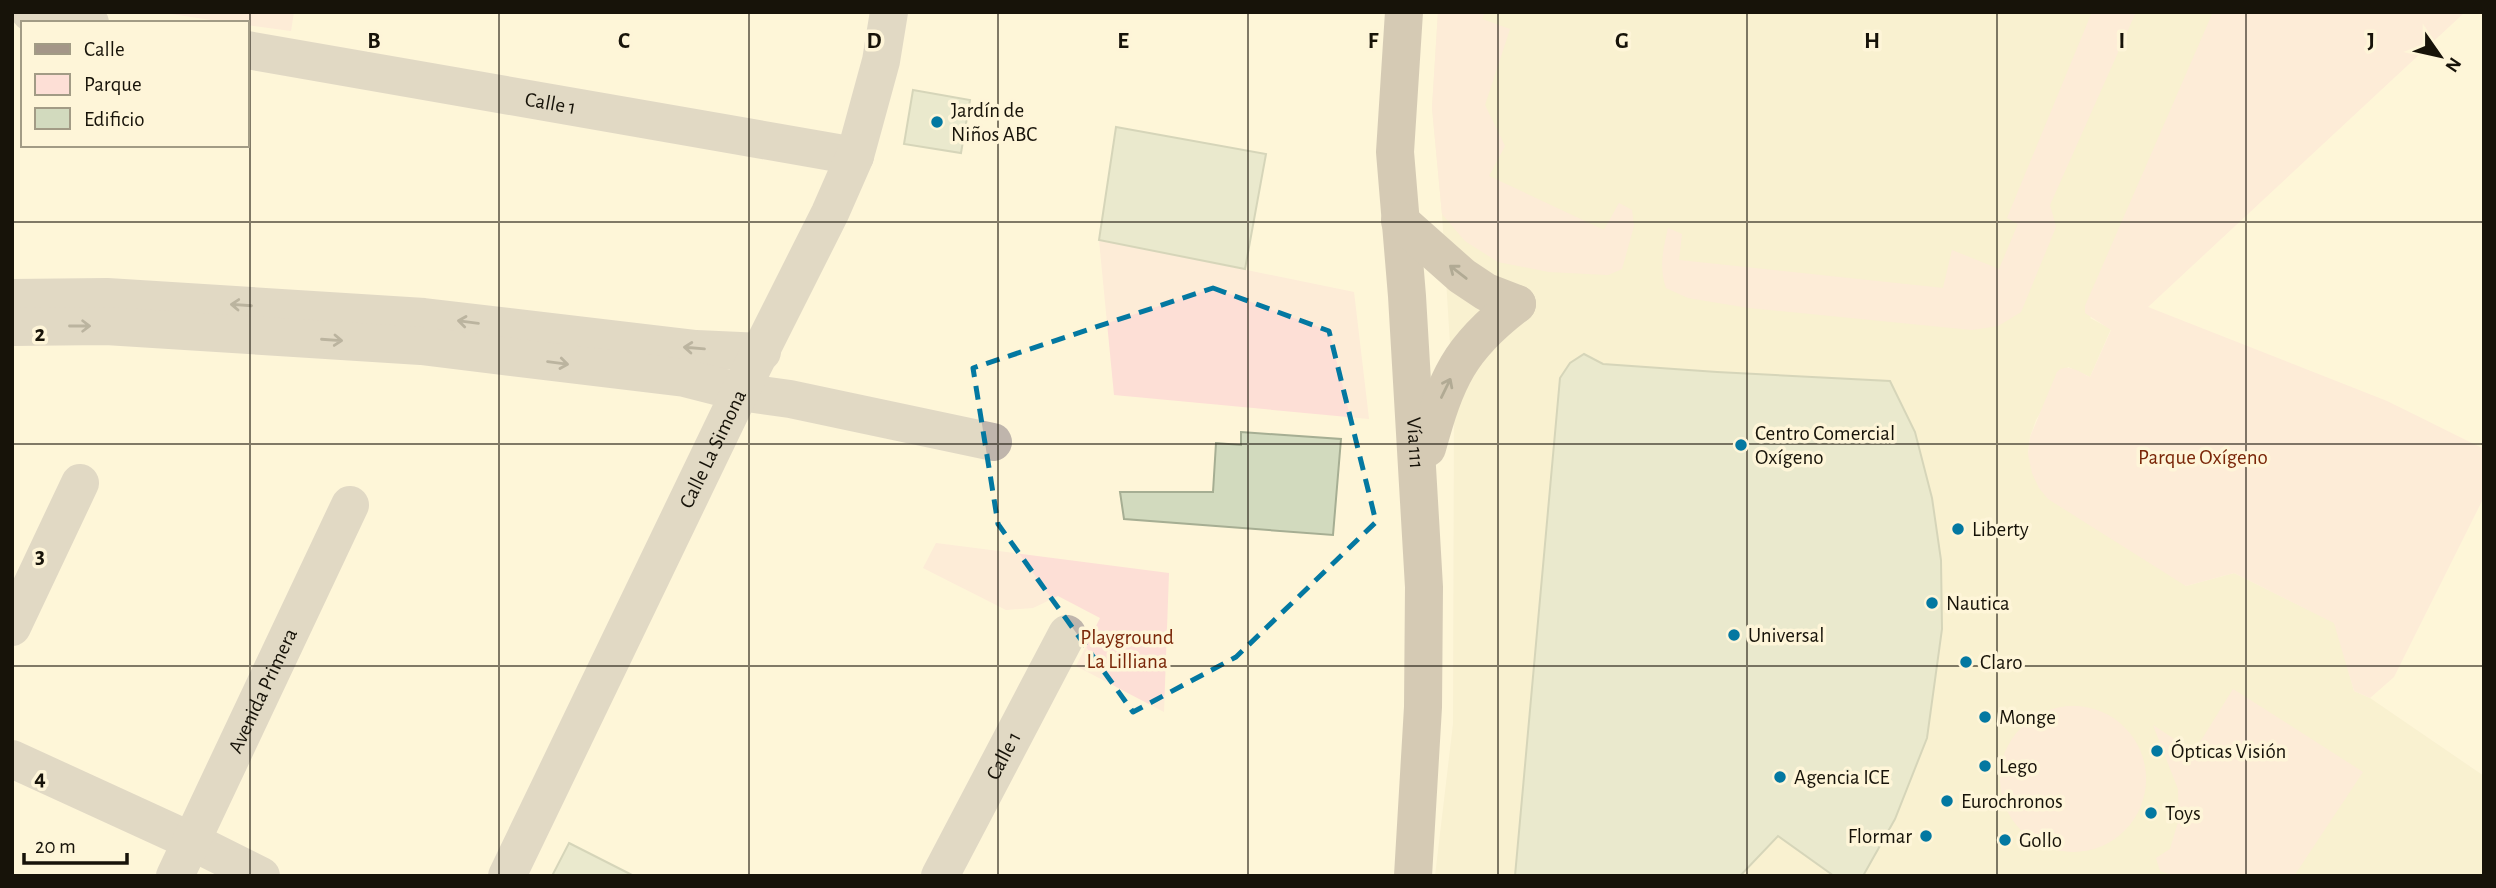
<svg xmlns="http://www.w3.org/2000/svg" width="2496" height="888" font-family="'Alegreya Sans',sans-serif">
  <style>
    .built { fill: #f4eac6 }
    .green { fill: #fddfd6 }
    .building { fill: #d2dabe; stroke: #a6ae93; stroke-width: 2 }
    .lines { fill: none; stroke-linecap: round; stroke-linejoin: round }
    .minor { stroke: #bfb5ac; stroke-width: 38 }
    .secondary { stroke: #a49688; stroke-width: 38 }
    .oneway { stroke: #564e42 }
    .oneway2 { stroke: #6b645a }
    .marked { fill: none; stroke: #0378a1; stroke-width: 5; stroke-dasharray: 14 9; stroke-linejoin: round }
    .grid { fill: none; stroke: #171309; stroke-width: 2; stroke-opacity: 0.55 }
    .poi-dot { fill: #0378a1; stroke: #fef5d8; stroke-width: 2.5 }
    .labels { text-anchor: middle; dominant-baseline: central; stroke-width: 7; stroke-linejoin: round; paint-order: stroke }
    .street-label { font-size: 21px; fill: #171309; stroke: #fef5d8 }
    .poi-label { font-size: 21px; fill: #171309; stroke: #fef5d8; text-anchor: start }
    .park-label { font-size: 21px; fill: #7a2608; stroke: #fef5d8 }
    .grid-label { font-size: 23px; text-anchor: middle; font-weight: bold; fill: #171309; stroke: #fef5d8; stroke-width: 7; stroke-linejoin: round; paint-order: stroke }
  </style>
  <rect width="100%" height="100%" fill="#fef5d8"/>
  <path class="built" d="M1438 12H2465L2090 318 2111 329 2090 377 2068 367 2036 420 2030 437 2028 454 2186 586 2234 573 2335 623 2354 691 2370 698 2484 776V876H1435L1453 724 1454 409 1442 214 1432 108Z"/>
  <path class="green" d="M158 12H294L291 31 247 25V23H231Z
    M1438 12H1485L1482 19 1510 29 1485 105 1505 146 1489 176 1604 230 1619 203 1632 210 1634 226 1622 269 1608 275 1549 272 1498 262 1465 241 1442 214 1432 108Z
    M2092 12H2136L2050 205 2056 227 2021 312 1998 326 1972 330 1749 308 1688 298 1666 288C1659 267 1663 250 1668 228L1682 234 1679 260 1943 288 1952 250 1999 269 2018 224 2007 218Z
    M2213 12H2465L2148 307 2387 401 2484 449V497L2394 677 2370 698 2354 691 2334 623 2234 573 2186 586 2048 499 2039 488 2032 473 2028 454 2030 437 2057 372C2067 362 2079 372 2090 377L2111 330 2085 313V306Z
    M1099 240 1354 292 1369 419 1114 395Z
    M936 543 1169 573 1164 712 1076 666 1100 618 1058 596 1033 608 1006 610 923 568Z
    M2233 689 2363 772 2294 876H2175L2160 871 2156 858 2170 849 2179 819 2178 789 2153 725 2194 752Z
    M2000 779a73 73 0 1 1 146 0a73 73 0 1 1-146 0Z"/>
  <path class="building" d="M913 90 970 100 961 153 904 144Z
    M1116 127 1266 154 1245 269 1099 240Z
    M1584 354 1603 364 1717 372 1890 381 1915 432 1932 498 1941 560 1942 629 1927 738 1895 819 1863 876H1834L1778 836 1740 876H1515L1560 378 1570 363Z
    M1241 432 1341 439 1333 535 1124 519 1120 492H1213L1216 443 1241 445Z
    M569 843 634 876H552Z"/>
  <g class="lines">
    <g class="minor">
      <path d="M30 12 90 23"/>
      <path id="s1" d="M247 50 855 156"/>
      <path d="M12 298 107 297 424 317 696 349 762 352"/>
      <path d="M12 327 106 326 421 346 685 378 740 392 790 399 993 442"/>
      <path d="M12 627 80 483"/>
      <path d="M12 759 191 841 261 876"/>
      <path id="s2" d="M175 876 350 505"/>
      <path id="s3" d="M507 876 740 392 830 213 855 156 881 61 889 12"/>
      <path id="s4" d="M940 876 1067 634"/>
    </g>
    <g class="secondary">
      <path id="s5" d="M1404 12 1395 152 1407 296 1424 587 1423 707 1413 876"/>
      <path d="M1400 221 1462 276 1486 292 1517 304"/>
      <path d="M1427 448C1446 379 1459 348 1517 304"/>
    </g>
  </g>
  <defs><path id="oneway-shaft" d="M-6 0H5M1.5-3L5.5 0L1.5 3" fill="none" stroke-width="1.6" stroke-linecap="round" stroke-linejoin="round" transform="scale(1.75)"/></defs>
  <g class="oneway">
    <use href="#oneway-shaft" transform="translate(1458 272) rotate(-142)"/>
    <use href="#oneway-shaft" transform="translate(1446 388) rotate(-64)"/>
  </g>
  <g class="oneway2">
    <use href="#oneway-shaft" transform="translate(241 305) rotate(-176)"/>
    <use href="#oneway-shaft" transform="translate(468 322) rotate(-173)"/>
    <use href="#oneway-shaft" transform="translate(80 326)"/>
    <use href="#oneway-shaft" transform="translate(332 340) rotate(4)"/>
    <use href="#oneway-shaft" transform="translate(694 348) rotate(-175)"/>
    <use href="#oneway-shaft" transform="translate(558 363) rotate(7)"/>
  </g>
  <path d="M0 0H2496V888H0ZM1213 288 1329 331 1376 522 1236 657 1133 712 998 524 973 368Z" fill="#fef5d8" fill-opacity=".55" fill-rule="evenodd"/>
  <path class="marked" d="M1213 288 1329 331 1376 522 1236 657 1133 712 998 524 973 368Z"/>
  <path class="grid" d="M250 12V876M499 12V876M749 12V876M998 12V876M1248 12V876M1498 12V876M1747 12V876M1997 12V876M2246 12V876M12 222H2484M12 444H2484M12 666H2484"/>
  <g class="poi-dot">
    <circle cx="937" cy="122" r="7"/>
    <circle cx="1741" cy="445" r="7"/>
    <circle cx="1958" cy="529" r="7"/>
    <circle cx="1932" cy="603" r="7"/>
    <circle cx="1734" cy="635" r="7"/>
    <circle cx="1966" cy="662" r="7"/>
    <circle cx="1985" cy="717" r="7"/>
    <circle cx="2157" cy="751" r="7"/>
    <circle cx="1985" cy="766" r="7"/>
    <circle cx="1780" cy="777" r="7"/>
    <circle cx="1947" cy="801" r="7"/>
    <circle cx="2151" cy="813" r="7"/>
    <circle cx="1926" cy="836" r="7"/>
    <circle cx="2005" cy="840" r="7"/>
  </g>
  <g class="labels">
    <g class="street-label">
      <text stroke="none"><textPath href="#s1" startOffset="308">Calle 1</textPath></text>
      <text stroke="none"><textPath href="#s5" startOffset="432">Vía 111</textPath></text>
      <text stroke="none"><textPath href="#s3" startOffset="474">Calle La Simona</textPath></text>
      <text stroke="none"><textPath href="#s2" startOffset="205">Avenida Primera</textPath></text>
      <text stroke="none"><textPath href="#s4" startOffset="136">Calle 1</textPath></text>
    </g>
    <g class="poi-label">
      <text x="951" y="110">Jardín de<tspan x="951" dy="24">Niños ABC</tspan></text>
      <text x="1755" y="433">Centro Comercial<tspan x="1755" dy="24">Oxígeno</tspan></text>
      <text x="1972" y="529">Liberty</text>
      <text x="1946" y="603">Nautica</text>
      <text x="1748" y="635">Universal</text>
      <text x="1980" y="662">Claro</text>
      <text x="1999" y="717">Monge</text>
      <text x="2171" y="751">Ópticas Visión</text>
      <text x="1999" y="766">Lego</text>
      <text x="1794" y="777">Agencia ICE</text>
      <text x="1961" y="801">Eurochronos</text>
      <text x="2165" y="813">Toys</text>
      <text x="1912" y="836" text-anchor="end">Flormar</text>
      <text x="2019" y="840">Gollo</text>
    </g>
    <g class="park-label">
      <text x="2203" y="457">Parque Oxígeno</text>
      <text x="1127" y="637">Playground<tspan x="1127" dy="24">La Lilliana</tspan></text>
    </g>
  </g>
  <g class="grid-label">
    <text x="374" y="48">B</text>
    <text x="624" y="48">C</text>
    <text x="874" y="48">D</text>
    <text x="1123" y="48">E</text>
    <text x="1373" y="48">F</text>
    <text x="1622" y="48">G</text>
    <text x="1872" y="48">H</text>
    <text x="2122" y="48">I</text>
    <text x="2371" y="48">J</text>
    <text x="40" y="341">2</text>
    <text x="40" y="563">3</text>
    <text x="40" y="785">4</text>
  </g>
  <rect width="2496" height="888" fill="none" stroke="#171309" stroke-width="28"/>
  <rect x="21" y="21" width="228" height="126" fill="#fef5d8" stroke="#a29b85" stroke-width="2"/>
  <rect x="35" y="44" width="35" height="10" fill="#a49688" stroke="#a29b85" stroke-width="2"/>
  <text x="84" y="56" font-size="21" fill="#171309">Calle</text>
  <rect x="35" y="74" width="35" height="21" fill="#fddfd6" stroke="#a29b85" stroke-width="2"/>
  <text x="84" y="91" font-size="21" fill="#171309">Parque</text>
  <rect x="35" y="108" width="35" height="21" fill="#d2dabe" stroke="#a29b85" stroke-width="2"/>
  <text x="84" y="126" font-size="21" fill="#171309">Edificio</text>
  <g transform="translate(2440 56) rotate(124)" stroke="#fef5d8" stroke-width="5" paint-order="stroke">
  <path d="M0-5L12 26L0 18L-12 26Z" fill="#171309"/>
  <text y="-10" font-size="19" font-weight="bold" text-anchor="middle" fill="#171309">N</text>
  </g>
  <path d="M24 853v10h103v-10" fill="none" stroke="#171309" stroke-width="3.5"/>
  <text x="35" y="853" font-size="21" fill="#171309" stroke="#fef5d8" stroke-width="5" paint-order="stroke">20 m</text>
</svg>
